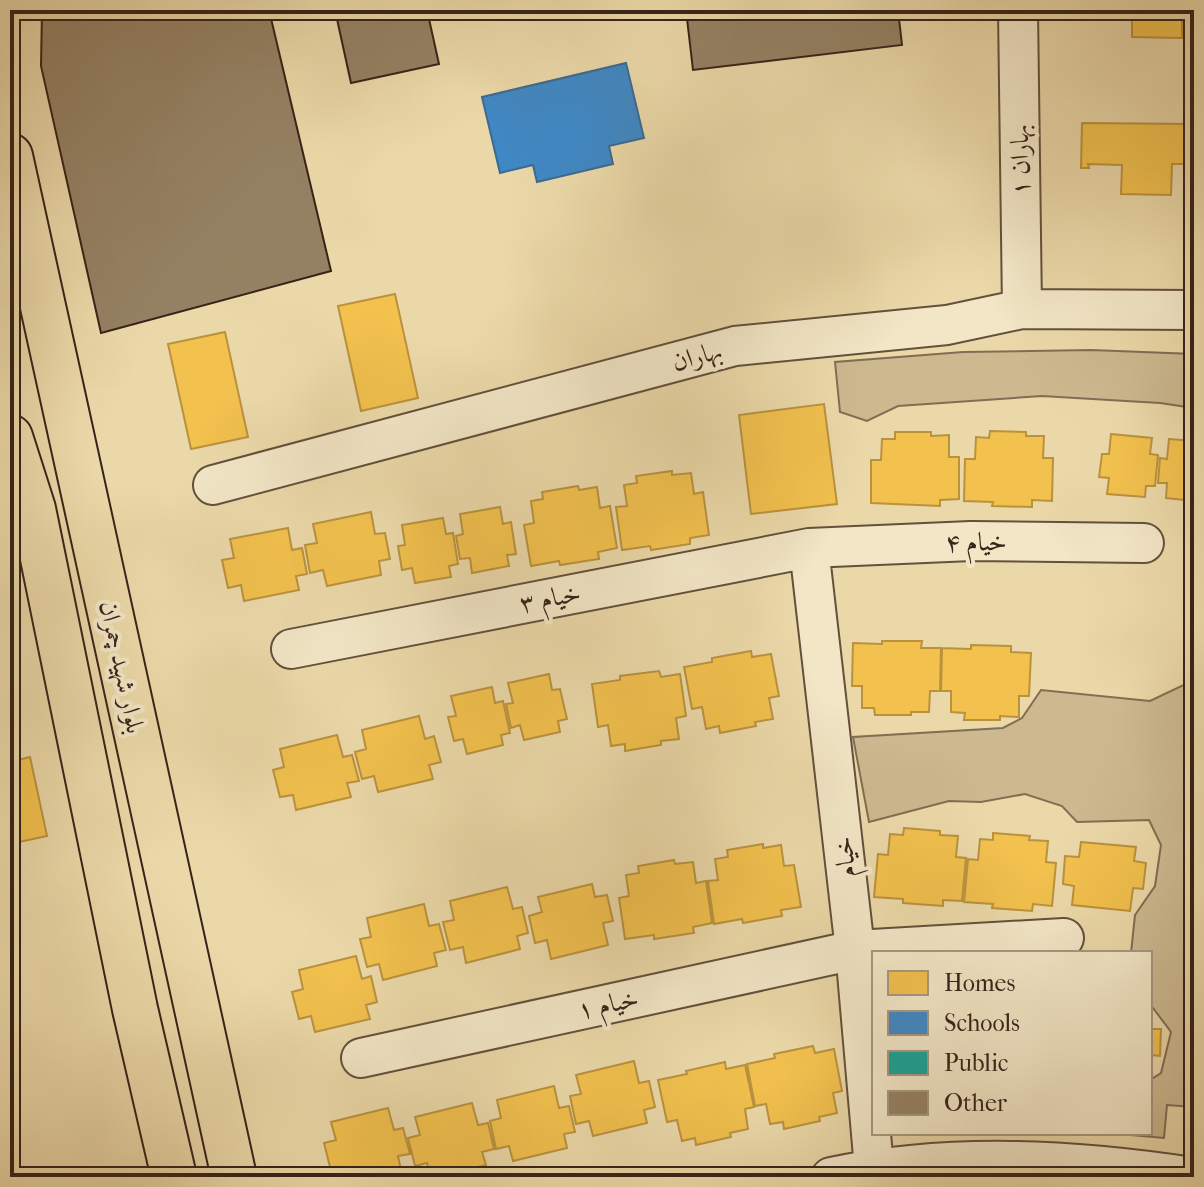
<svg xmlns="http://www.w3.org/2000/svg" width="1204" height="1187" font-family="'IM FELL French Canon',Amiri,serif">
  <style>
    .green { fill: #ccb990; stroke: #816e54; stroke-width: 2 }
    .homes { fill: #f2c14e; stroke: #ba923e; stroke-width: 2 }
    .schools { fill: #3f88c5; stroke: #3c6a91; stroke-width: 2 }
    .public { fill: #17a398; stroke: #207d72; stroke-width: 2 }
    .building { fill: #948163; stroke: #362319; stroke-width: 2 }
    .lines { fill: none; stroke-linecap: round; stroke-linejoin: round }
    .minor-casing { stroke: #63503d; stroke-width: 42 }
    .major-casing { stroke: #362319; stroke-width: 48 }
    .minor { stroke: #f2e6c6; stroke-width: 38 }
    .major { stroke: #ebd8a8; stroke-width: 44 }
    .labels { text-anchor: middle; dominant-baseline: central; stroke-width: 8; stroke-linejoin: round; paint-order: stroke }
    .street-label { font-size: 26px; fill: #362319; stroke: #f2e6c6 }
  </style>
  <rect width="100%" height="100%" fill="#ebd8a8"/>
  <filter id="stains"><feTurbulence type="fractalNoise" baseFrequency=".0025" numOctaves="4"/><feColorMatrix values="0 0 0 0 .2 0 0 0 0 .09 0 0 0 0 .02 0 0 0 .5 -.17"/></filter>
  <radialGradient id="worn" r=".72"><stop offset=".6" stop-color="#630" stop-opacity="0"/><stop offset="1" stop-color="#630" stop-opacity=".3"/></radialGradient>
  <path class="green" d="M1091 350 1194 354V408L1160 403 1042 396 898 406 867 421 840 412 835 362 963 352Z
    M1194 680V1107L1167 1105 1164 1138 1108 1133H1150V1080L1161 1073 1171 1032 1150 1004V953H1131L1135 915 1155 886 1161 845 1149 820 1077 822 1062 806 1025 794 981 802 949 801 869 822 853 737 1003 728 1022 718 1041 690 1150 701Z"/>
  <path class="homes" d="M1132 10H1182V38L1132 37Z
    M1082 123 1194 124V164H1172L1171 195 1121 194 1122 165 1088 164 1089 168H1081Z
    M395 294 418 398 361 411 338 306Z
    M225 332 248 437 191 449 168 344Z
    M824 404 837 504 751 514 739 415Z
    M990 431 1026 432V436H1044L1043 458H1053L1052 501 1032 500V507L992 506 993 502 964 501 965 459H975L976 437 989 438Z
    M895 432H931V436L949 435V457H959V499L940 500V506L871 503V460H881L882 439H895Z
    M1111 434 1152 438 1150 454 1158 455 1155 486H1146L1145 497 1107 494 1109 478 1099 477 1102 454H1109Z
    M1169 439 1194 441V501L1166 498 1167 483H1158L1160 458 1167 459Z
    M672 471V475L691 473 694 494 703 492 709 535 690 538V544L651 550 650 546 622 550 616 507 627 506 624 485 637 483 636 476Z
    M578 486 579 490 597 487 600 508 610 506 617 548 598 552 599 559 560 565 559 561 531 566 524 525 534 523 531 501 543 499 542 492Z
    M500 507 503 524 511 522 516 554 507 555 509 566 472 573 470 558 460 559 456 536 463 534 460 514Z
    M371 512 375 534 385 533 390 559 379 561 381 575 327 586 323 570 310 573 305 545 317 543 313 524Z
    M443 518 446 534 453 533 458 564 449 566 451 577 415 583 412 568 402 570 398 546 405 545 402 525Z
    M288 528 292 550 302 548 307 574 296 576 299 590 244 601 241 585 228 588 222 560 234 558 230 539Z
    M882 641H922L921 648H941L940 691H930L929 712H911V715H875L874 708H862V686H852L853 643 882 644Z
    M971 645 1011 646V652L1031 653 1029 696H1019V717L1000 716V720H964L965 713 951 712V691H941L942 648 971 649Z
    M751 651 752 657 771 654 779 696 769 698 773 719 755 722 756 726 720 733 719 726 706 729 702 707 692 709 684 667 712 662V658Z
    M659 671 661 677 680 674 686 716 676 718 679 739 661 741V745L625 751V744L611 746 608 725 598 727 592 684 620 680V676Z
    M549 674 552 690 560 689 567 719 558 721 560 732 524 740 520 725 511 728 506 704 513 703 508 683Z
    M492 687 495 703 503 701 510 733 501 735 503 745 467 754 463 739 454 741 448 717 456 716 451 696Z
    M419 716 425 739 434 736 441 762 429 765 433 779 378 792 374 776 362 779 355 752 366 749 362 730Z
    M337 735 343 757 352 755 359 781 347 783 351 797 296 810 293 795 280 797 273 770 284 767 280 749Z
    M30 757 47 836 10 844V762Z
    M904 828 940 831V835L958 836 956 857 966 858 962 901 943 900V906L903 903V899L874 897 878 854 888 855 890 834 903 835Z
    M993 833 1030 836 1029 840 1048 841 1046 862 1056 863 1052 906 1033 904 1032 911 992 908 993 904 964 902 968 859 978 860 980 839 993 840Z
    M1081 842 1136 847 1134 861 1146 863 1143 889 1133 888 1130 911 1072 905 1074 886 1063 884 1065 856 1079 857Z
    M763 844V848L781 845 784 866 794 865 801 907 781 910 782 916 743 923 742 919 714 924 708 881 718 880 715 859 728 857 727 850Z
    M674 860 675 864 693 862 696 883 706 881 712 923 693 927 694 933 654 939V935L625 939 619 898 629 896 626 875 639 873 638 866Z
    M592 884 595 897 607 895 613 921 603 923 608 945 551 959 547 940 535 943 529 916 542 912 538 897Z
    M507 887 513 909 522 907 528 933 517 936 520 949 466 963 463 947 450 950 443 922 454 920 450 901Z
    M424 904 429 926 439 924 446 950 434 953 437 966 383 980 379 964 367 967 360 939 371 937 367 918Z
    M356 956 362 979 371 976 377 1002 366 1005 370 1019 315 1032 311 1016 299 1019 292 992 303 989 299 970Z
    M1150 1029H1161L1160 1056 1150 1055Z
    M813 1046 815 1053 834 1049 842 1091 833 1093 837 1113 819 1117 820 1121 784 1129 783 1122 770 1124 766 1104 755 1106 747 1064 775 1058 774 1054Z
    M634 1061 639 1083 649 1081 655 1107 644 1110 647 1123 593 1136 589 1121 576 1124 570 1096 581 1094 576 1075Z
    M725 1062 726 1069 745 1065 754 1107 745 1109 748 1129 730 1133 731 1137 696 1145 695 1138 682 1141 677 1120 667 1122 658 1080 687 1074 686 1071Z
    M10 1086 19 1112 10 1114Z
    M554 1086 559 1108 569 1106 575 1132 564 1134 567 1148 513 1161 509 1146 496 1149 490 1121 501 1118 497 1100Z
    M472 1103 478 1125 488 1123 494 1149 482 1152 486 1165 436 1177H431L427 1163 415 1166 408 1138 420 1135 415 1117Z
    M388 1108 394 1130 403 1128 410 1154 398 1156 401 1170 373 1177H346L343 1167 331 1171 324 1143 336 1140 331 1122Z"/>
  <path class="schools" d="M626 63 644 138 609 146 613 164 537 182 533 165 500 173 482 97Z"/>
  <path class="public" d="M458 10H499L459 17Z"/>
  <path class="building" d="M42 10H269L331 271 101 333 41 66Z
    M335 10H427L439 64 351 83Z
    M686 10H898L902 45 693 70Z"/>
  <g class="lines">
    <defs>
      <path id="minor" d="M1018 10 1022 309
        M213 485 735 346 947 325 1022 309 1194 310
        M809 548 855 950 874 1168
        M291 649 809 548 971 541 1144 543
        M361 1058 855 950 1064 938
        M831 1177C950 1152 1073 1159 1193 1177"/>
      <path id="major" d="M10 156 234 1177
        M10 437 33 509 135 1009 174 1177"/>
    </defs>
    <use href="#minor" class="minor-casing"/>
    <use href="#major" class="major-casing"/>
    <use href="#minor" class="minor"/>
    <use href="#major" class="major"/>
  </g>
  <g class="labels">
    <g class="street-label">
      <text transform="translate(1020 160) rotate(-91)">بهاران ۱</text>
      <text transform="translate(697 356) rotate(-15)">بهاران</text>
      <text transform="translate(976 542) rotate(-1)">خیام ۴</text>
      <text transform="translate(550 598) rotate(-11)">خیام ۳</text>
      <text transform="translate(122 667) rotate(78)">بلوار شهید چمران</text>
      <text transform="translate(845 857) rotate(-96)">خیام</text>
      <text transform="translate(608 1004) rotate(-12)">خیام ۱</text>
    </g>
  </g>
  <rect width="1204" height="1187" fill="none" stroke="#ebd8a8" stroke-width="40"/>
  <rect x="12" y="12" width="1180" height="1163" fill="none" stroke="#362319" stroke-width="4"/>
  <rect x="20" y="20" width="1164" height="1147" fill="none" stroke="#362319" stroke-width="2"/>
  <rect x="872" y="951" width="280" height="184" fill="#f2e6c6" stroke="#a79881" stroke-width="2"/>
  <rect x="888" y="971" width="40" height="24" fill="#f2c14e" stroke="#a79881" stroke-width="2"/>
  <text x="944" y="991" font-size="24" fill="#362319">Homes</text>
  <rect x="888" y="1011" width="40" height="24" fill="#3f88c5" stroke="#a79881" stroke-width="2"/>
  <text x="944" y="1031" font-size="24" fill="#362319">Schools</text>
  <rect x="888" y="1051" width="40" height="24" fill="#17a398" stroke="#a79881" stroke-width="2"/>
  <text x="944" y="1071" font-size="24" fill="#362319">Public</text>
  <rect x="888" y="1091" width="40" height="24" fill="#948163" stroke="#a79881" stroke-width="2"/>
  <text x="944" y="1111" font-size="24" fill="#362319">Other</text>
  <rect width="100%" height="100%" filter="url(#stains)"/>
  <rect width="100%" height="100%" fill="url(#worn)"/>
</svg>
